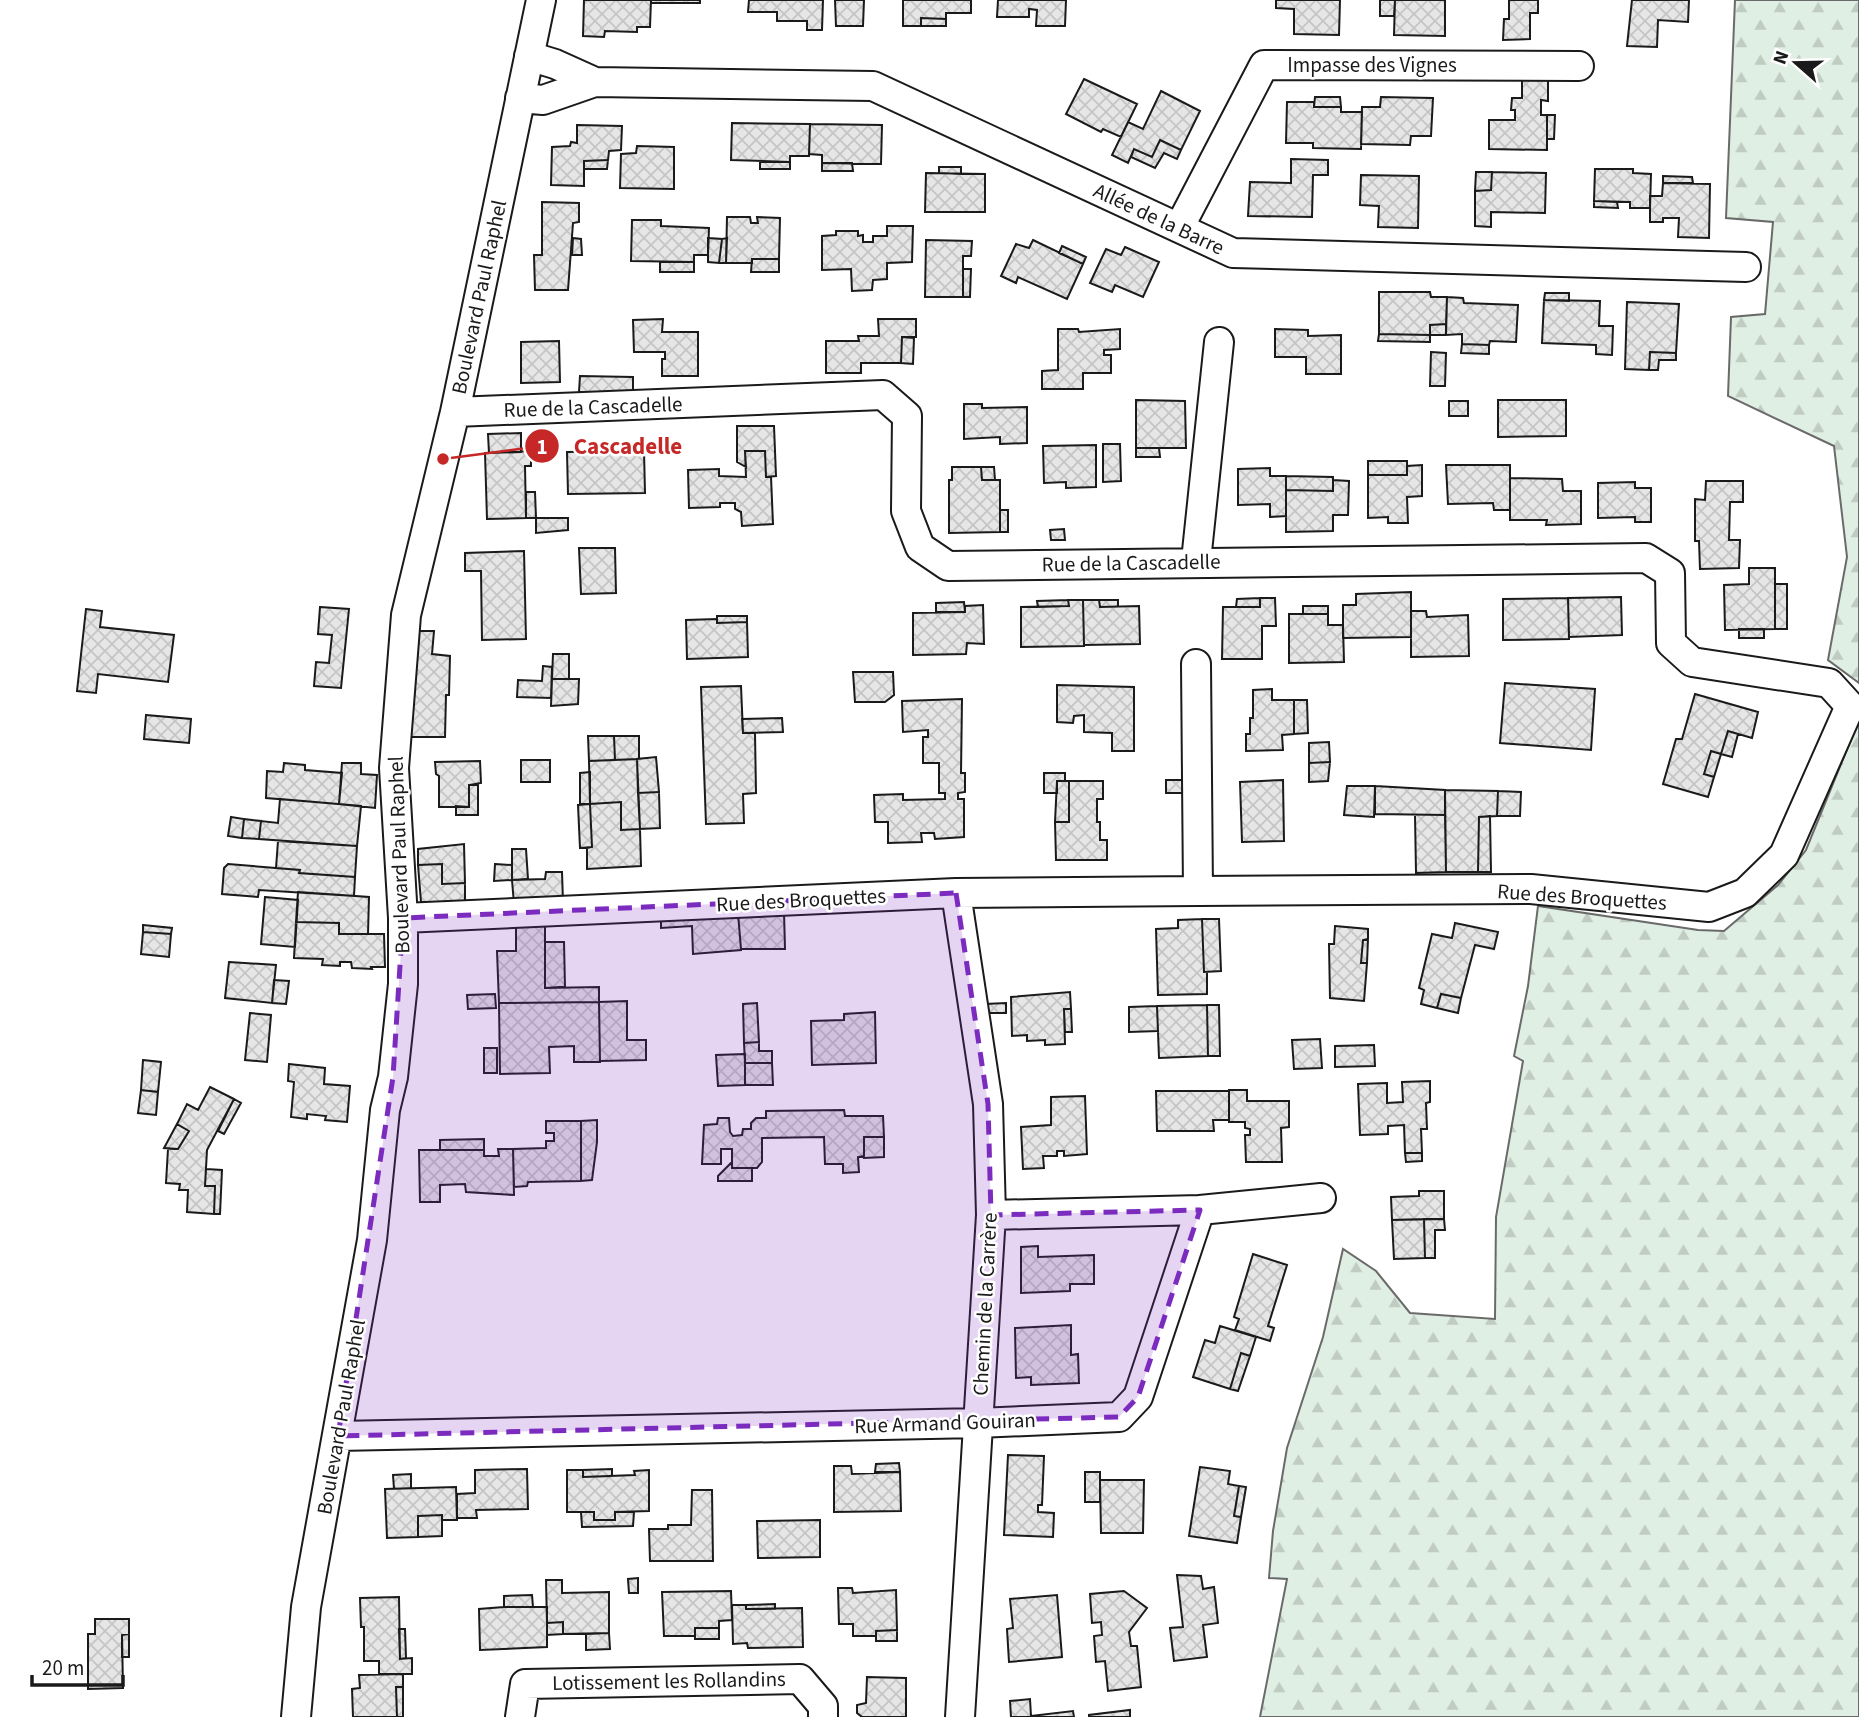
<svg xmlns="http://www.w3.org/2000/svg" width="1859" height="1717" font-family="'Source Sans 3',sans-serif">
  <style>
    .forest { fill: url(#forest-firs); stroke: #6a6a6a; stroke-width: 2 }
    .building { fill: url(#building-cross-hatch); stroke: #1a1a1a; stroke-width: 2 }
    .lines { fill: none; stroke-linecap: round; stroke-linejoin: round }
    .street-casing { stroke: #1a1a1a; stroke-width: 32 }
    .street { stroke: #fff; stroke-width: 28 }
    .marked { fill: #7b2cbf; fill-opacity: 0.2; stroke: #7b2cbf; stroke-width: 5; stroke-dasharray: 14 9; stroke-linejoin: round }
    .labels { text-anchor: middle; dominant-baseline: central; stroke-width: 5; stroke-linejoin: round; paint-order: stroke }
    .street-label { font-size: 21px; fill: #1a1a1a; stroke: #fff }
    .leader { fill: none; stroke: #c62828; stroke-width: 2.5 }
    .callout-dot { fill: #c62828; stroke: #fff; stroke-width: 2.5 }
    .mark-label { font-size: 21px; text-anchor: middle; font-weight: bold; fill: #fff }
    .callout-label { font-size: 23px; text-anchor: middle; font-weight: bold; fill: #c62828; stroke: #fff; stroke-width: 5; stroke-linejoin: round; paint-order: stroke }
  </style>
  <defs>
    <pattern id="forest-firs" width="22" height="20" patternUnits="userSpaceOnUse" patternTransform="scale(1.75)"><rect width="22" height="20" fill="#e0efe3"/><path d="M5 1l3.5 6h-7zM16 11l3.5 6h-7z" fill="#c0ccc2"/></pattern>
    <pattern id="building-cross-hatch" width="8" height="8" patternUnits="userSpaceOnUse" patternTransform="scale(1.75)"><rect width="8" height="8" fill="#e6e6e6"/><path d="M0 0l8 8M0 8l8-8" fill="none" stroke="#c5c5c5"/></pattern>
  </defs>
  <rect width="100%" height="100%" fill="#fff"/>
  <path class="forest" d="M1735 0H1859V683L1828 660 1847 557 1834 446 1728 396 1731 317 1765 314 1773 222 1726 218Z
    M1859 720V1717H1260L1287 1579 1269 1578 1273 1531 1287 1448 1323 1337 1343 1249 1376 1271 1410 1313 1495 1319 1496 1217 1523 1061 1514 1056 1528 986 1538 906 1698 930 1724 931 1778 885 1806 850Z"/>
  <path class="building" d="M584 0H651L650 27H637V32L605 31 604 37 583 36Z
    M651 0H700V3H651Z
    M749 0H823L822 30H807V21H777V12H748Z
    M835 0H864L863 26H836Z
    M903 0H971V13H946V19L921 18V26H903Z
    M998 0H1066L1065 26H1036L1037 10 1029 9V17H997Z
    M1276 0H1340L1339 35 1294 34V9L1276 8Z
    M1380 0H1395L1394 16H1380Z
    M1395 0H1445V36L1394 35Z
    M1509 0H1538V13H1530V39L1503 40 1504 19H1509Z
    M1632 0H1689L1688 22 1658 20 1657 47 1627 46Z
    M921 18 946 19V26H921Z
    M1084 79 1137 104 1121 137 1103 129 1101 132 1066 114Z
    M1522 79 1548 80V101L1541 100V115H1547V150L1489 149V120H1515V110H1511L1512 98H1522Z
    M1161 91 1200 111 1181 150 1160 140 1152 157 1134 149 1128 163 1112 155 1128 122 1143 129Z
    M1315 97H1340L1341 107H1314Z
    M1381 97 1433 98 1431 136H1411L1410 145 1361 144 1362 107H1380Z
    M1287 102H1314V107H1341V112H1362L1361 149 1313 148V143H1286Z
    M1547 115H1555L1554 139H1547Z
    M732 123 810 124 809 156H790V162L731 160Z
    M810 124 882 125 881 164 822 163V155L809 154Z
    M577 125 622 126 621 150 609 151 608 160 584 161V186L551 185 552 147 570 146 571 142 577 143Z
    M1160 140 1181 150 1177 159 1164 153 1155 168 1131 157 1134 149 1152 157Z
    M637 146 674 147V189L620 188 621 154 636 153Z
    M1291 159 1328 160V175H1313L1312 217 1248 216 1250 182 1291 183Z
    M608 160 607 169H584V161Z
    M760 162H790V169H760Z
    M822 163H852L853 171H822Z
    M939 167H961V174L939 173Z
    M1595 169H1633V173L1651 174 1650 208H1630V202L1594 201Z
    M1476 172H1492L1491 190 1475 191Z
    M1492 172 1546 173 1545 213 1491 212V227L1475 226V191L1491 190Z
    M926 173 985 174V212H925Z
    M1361 175 1419 176 1418 228 1378 227 1379 206 1360 205Z
    M1663 176 1692 177 1693 183H1663Z
    M1663 183 1710 184 1709 238 1678 237 1679 218H1663V222H1650V196H1662Z
    M1594 201 1617 202 1618 208 1594 207Z
    M542 202 579 203V222L573 223 568 290H535L534 255H542Z
    M727 217H750L751 223H758L757 217 780 218 779 259H752V263H726Z
    M632 220H661V226L709 228 708 255H694V262L631 261Z
    M887 226H913L912 262 887 263V279L873 280 872 290 852 291 851 269 822 270V236L836 235V231H858V236L863 235V242H873V236H887Z
    M573 238 581 239 582 255H572Z
    M708 238 722 239 719 263 708 262Z
    M727 238 726 263H719L722 239Z
    M926 240 972 241 971 256H963V297H925Z
    M1033 240 1083 264 1067 299 1018 277 1016 283 1001 276 1016 244 1029 248Z
    M1062 246 1086 257 1083 264 1059 253Z
    M1125 247 1159 262 1143 297 1115 285 1112 292 1090 283 1106 249 1121 255Z
    M752 259H779V272H751Z
    M660 262H694V272H660Z
    M963 269H971L970 297H963Z
    M1379 292H1430L1431 297H1447L1446 324 1430 325V335L1379 334Z
    M1545 293H1569V301L1544 300Z
    M1447 297 1463 298 1464 303 1518 305 1516 342 1490 341 1489 345 1462 344V334L1446 335Z
    M1544 300 1600 301 1599 326H1613L1612 355 1596 354V345L1542 343Z
    M1627 302 1679 304 1676 353 1650 352 1649 370 1625 369Z
    M663 319 662 332H698V376H662V359H665V352H634L633 320Z
    M878 319H916V337H902L901 363H861V373H826V341H859L858 336H879Z
    M1446 324V335H1430V325Z
    M1058 329H1078L1079 332 1120 329V349L1104 350V355H1111V373H1083V389H1042V371L1058 370Z
    M1275 329 1308 330V336L1341 335V374H1306V357H1275Z
    M1379 334 1430 335V342L1378 341Z
    M902 337 914 338 913 364 901 363Z
    M559 341 560 382 521 383V342Z
    M1462 344 1489 345V354L1461 353Z
    M1431 352 1446 353 1445 386H1430Z
    M1650 352 1676 353V360H1659L1658 370H1649Z
    M580 376 633 377V393L579 392Z
    M1136 400 1185 401 1186 448H1136Z
    M1498 400H1566V436L1498 437Z
    M1449 401H1468V416H1449Z
    M964 404H982V408L1027 407V443L1000 444V437L964 439Z
    M737 426H774L776 476 766 477 765 451H745L746 467 737 462Z
    M521 433V452L489 453 488 434Z
    M1103 444H1120L1121 481 1103 482Z
    M1096 445V487L1066 488V482L1044 483 1043 446Z
    M1136 448H1159L1160 457H1136Z
    M531 451V466H525L526 518 487 519 485 453Z
    M644 451 645 493 568 494 567 452Z
    M745 451H765L766 477H771L773 524 742 526 741 512 735 509V503H720V507L689 508 688 470 719 469V476L746 477Z
    M1368 461H1407V475H1368Z
    M1422 465V496L1407 497 1408 523H1388V517L1368 518V475H1407V466Z
    M1446 465H1510V510H1494L1493 503 1448 504Z
    M952 467H981L982 480H1000V532L949 533V480H952Z
    M981 467H994L995 480H982Z
    M1270 468V476H1286V516L1270 517V504L1238 505V469Z
    M1286 476 1333 477V491L1286 490Z
    M1510 478 1562 479 1563 491H1581V524L1546 525 1547 520H1510Z
    M1333 480 1349 481 1348 515H1333V531L1286 532V490L1333 491Z
    M1706 481H1743V502H1730L1729 540H1740L1739 568 1700 569 1699 541H1695V499L1705 500Z
    M1635 482V488H1651V522H1635V517L1598 518V483Z
    M526 492H535L536 518H526Z
    M1000 510H1008V532H1000Z
    M536 518H568V530L536 533Z
    M1064 529 1065 540H1051L1050 530Z
    M579 548H615L616 593 581 594Z
    M524 551 526 639 482 640 481 571H465V553Z
    M1749 568H1775V629L1725 630 1724 585 1749 584Z
    M1775 584H1787V629H1775Z
    M1411 592V637L1343 638V605H1356V594Z
    M1621 597 1622 635 1569 637 1568 598Z
    M1260 598V607H1236L1237 599Z
    M1260 598H1275L1276 626H1262V659H1222L1223 607H1260Z
    M1568 598 1569 639 1503 640V599Z
    M1068 600 1069 606 1038 607 1037 601Z
    M1068 600H1083L1084 646 1021 647V607L1069 606Z
    M1083 600H1099L1100 607 1139 606 1140 644 1084 645Z
    M1099 600H1118V607H1100Z
    M964 602 965 612H936V603Z
    M983 605 984 644 967 643 966 654 913 655V613L965 612V606Z
    M1303 606H1328V614H1303Z
    M320 607 349 609 341 688 314 686 316 662 329 663 332 635 318 634Z
    M86 609 102 611 100 627 174 635 168 682 98 674 96 693 77 691Z
    M1411 611H1426L1427 617 1468 615 1469 656 1411 657Z
    M1289 614H1328V625H1343L1344 662 1289 663Z
    M717 616H747V622L717 623Z
    M717 619V623L747 622 748 657 687 659 686 620Z
    M1739 629H1764V638H1739Z
    M419 631H434L432 654 450 656 449 695H446L445 737H410Z
    M553 654H569V679H552Z
    M543 666 552 667 551 698 517 697 518 680 542 681Z
    M853 672H893L894 695 885 702H855Z
    M552 679H579L578 704 551 706Z
    M1505 683 1595 689 1591 750 1500 743Z
    M1057 685 1134 687V751H1112V733L1084 732V715L1074 716 1073 723 1057 722Z
    M741 686 743 733H755L756 793 743 794 744 823 706 824 701 687Z
    M1272 689V700H1294V734L1282 735 1283 750 1246 751V734H1250V718H1253V690Z
    M1695 694 1758 712 1752 738 1728 731 1721 754 1711 751 1704 774 1714 777 1708 797 1663 784 1676 739H1682Z
    M962 699 961 773H965V792L958 793V799H964V837L935 839 934 833H921L922 842 888 843V822H875L874 795 903 794V800L945 799V793H939V763H923V737H928V730L903 732 902 701Z
    M1294 700H1307L1308 733 1294 734Z
    M146 715 191 719 189 743 144 739Z
    M782 718 783 732 743 733 742 719Z
    M1728 731 1738 734 1732 757 1721 754Z
    M588 736H614L615 760 589 761Z
    M614 736H639V759L615 760Z
    M1329 742 1330 762 1309 763V743Z
    M1711 751 1721 754 1714 777 1704 774Z
    M656 757 659 792 638 793 637 759Z
    M637 759 640 829 621 830V802L590 804 589 761Z
    M521 760H550V782H521Z
    M480 761 481 783 469 785V807H439V776L436 774 435 762Z
    M1330 762 1328 781 1309 782V763Z
    M284 763 305 765V770L342 773 339 804 266 798 267 771 283 772Z
    M342 763H361V774L377 775 375 808 339 804Z
    M590 772V804H580V773Z
    M1044 773H1065V781H1057V793H1044Z
    M1166 780H1183L1184 793H1166Z
    M1283 780 1284 841 1242 842 1240 782Z
    M1057 781H1069V822H1055Z
    M1069 781H1103V799H1097V822H1100V840H1107V860H1056L1055 822H1069Z
    M469 785H478V815H456V806L469 807Z
    M1347 786H1375L1374 817 1344 815Z
    M1375 786 1445 790V815L1375 814Z
    M1445 790 1498 791 1497 816 1479 817 1478 872H1446Z
    M1498 791 1521 792 1520 816H1497Z
    M659 792 660 828 640 829 638 793Z
    M280 799 361 806 357 846 259 839 261 821 278 823Z
    M621 802V830L640 829 641 866 587 869V848L592 847 590 804Z
    M590 804 592 847 580 848 578 805Z
    M1415 815H1445L1446 872 1416 873Z
    M1490 816 1491 872H1478L1479 817Z
    M231 817 244 819 242 838 228 836Z
    M244 819 261 821 259 839 242 838Z
    M278 841 357 846 355 877 299 873 300 870 276 868Z
    M464 844 465 883 442 884V864L418 865V849Z
    M512 849H526L528 879 512 880Z
    M228 864 300 870 299 873 355 877 354 896 259 890 258 897 222 894 224 868Z
    M442 864V884L465 883V902H421L418 865Z
    M495 864 512 865V880L494 881Z
    M546 872H562L563 902 514 904 512 880 545 879Z
    M298 892 369 897 368 934H339V923L296 922Z
    M265 897 298 900 295 947 261 944Z
    M784 912 785 949H741L738 913Z
    M738 913 741 950 693 954 692 926 661 928V915Z
    M1202 919H1219L1221 971 1204 972Z
    M1202 919 1204 972H1207V994L1158 995 1156 929 1178 928V920Z
    M545 921V988L599 987V1002L499 1003 497 951H516V922Z
    M296 922 339 923V934H384L385 967H371L372 969 352 968 351 962H340V966L322 965 323 959 294 958Z
    M1455 923 1498 932 1494 949 1475 945 1461 998 1441 994 1437 1008 1421 1004 1424 990 1419 988 1432 934 1452 938Z
    M143 925 172 928 171 934 143 932Z
    M1335 926 1368 929V939L1363 940 1361 963H1367L1364 1001 1330 998 1329 944H1334Z
    M143 932 171 934 169 957 141 954Z
    M1368 939 1367 963H1361L1363 940Z
    M545 942H564L565 987 545 988Z
    M229 962 276 965 272 1003 225 998Z
    M274 980 289 981 286 1004 272 1003Z
    M1070 992 1071 1009H1064L1065 1044 1045 1045V1040L1027 1041V1035L1012 1036 1011 997Z
    M495 994 496 1008 468 1009 467 995Z
    M1441 994 1461 998 1458 1013 1437 1008Z
    M627 1001V1040H646V1060L600 1061 599 1002Z
    M599 1002 600 1062H574V1046L549 1047 550 1073 500 1074 499 1003Z
    M757 1003 759 1042 744 1043 743 1004Z
    M1006 1003V1013H985V1004Z
    M1207 1005H1219L1220 1056H1208Z
    M1207 1005 1208 1056 1159 1058 1157 1006Z
    M1157 1006 1158 1031 1129 1032V1007Z
    M1064 1009H1071L1072 1032H1065Z
    M875 1012 876 1063 812 1065 811 1021 844 1020V1014Z
    M250 1013 271 1015 267 1062 245 1060Z
    M1320 1039 1322 1068 1294 1069 1292 1040Z
    M759 1042V1051H772V1063H745L744 1043Z
    M1374 1045 1375 1066 1335 1067V1046Z
    M484 1048H497V1073H484Z
    M745 1054V1085L718 1086 716 1055Z
    M143 1060 161 1062 158 1092 141 1090Z
    M745 1063H772L773 1085H745Z
    M289 1064 325 1068 324 1084 350 1086 347 1122 325 1120 326 1116 307 1114V1119L291 1117 294 1082 288 1081Z
    M1430 1081V1102L1426 1103 1427 1129H1421L1422 1153H1405L1404 1125 1388 1126V1134L1360 1135 1358 1084 1387 1083V1103L1403 1102 1402 1082Z
    M210 1087 234 1099 207 1150 205 1186H215L214 1214 187 1212 188 1190H179L180 1184 166 1183 168 1149H178L189 1131 177 1124 187 1104 198 1110Z
    M141 1090 158 1092 156 1115 138 1113Z
    M1229 1090H1247V1101H1289V1127L1281 1128 1282 1162H1246L1245 1135H1250V1129L1245 1128V1122H1229Z
    M1156 1091H1229V1120H1213L1214 1131H1157Z
    M1085 1096 1087 1154 1064 1156V1151H1057V1156H1043L1044 1168 1023 1169 1021 1127 1051 1125V1097Z
    M234 1099 241 1103 224 1134 218 1131Z
    M844 1110 845 1116H883L884 1137H864V1156L858 1157 859 1172 843 1173V1164H825L824 1137 762 1138V1162L757 1168H732V1149H721V1164H702L704 1125 717 1124 718 1118H729L730 1132 733 1136 742 1135 743 1129H751V1123L756 1118H766V1111Z
    M597 1120V1142L592 1180 581 1181V1121Z
    M546 1121H581V1181L528 1182 527 1186 514 1187 513 1149 546 1148V1141H554V1133H546Z
    M177 1124 189 1131 178 1149 164 1148Z
    M864 1137H884V1157L864 1158Z
    M484 1139V1150H440V1140Z
    M498 1149H513L514 1195 466 1192 465 1184 440 1185V1202H420L419 1150H484V1156H499Z
    M1405 1153H1422V1161L1406 1162Z
    M732 1162V1168H752V1181H718V1176Z
    M206 1169 222 1170 220 1214H214L215 1186H205Z
    M1419 1191H1444V1219L1392 1220 1391 1197 1419 1196Z
    M1424 1219 1425 1258 1394 1259 1392 1220Z
    M1424 1219H1444L1445 1230H1435V1258H1425Z
    M1038 1246V1257L1094 1255V1284H1070V1291L1021 1293V1247Z
    M1253 1254 1287 1265 1268 1326 1274 1328 1270 1341 1235 1330 1239 1319 1234 1317Z
    M1071 1325V1355L1078 1354 1079 1383 1031 1385V1377L1016 1378 1015 1328Z
    M1220 1326 1256 1337 1250 1356 1241 1353 1230 1389 1193 1377 1205 1340 1215 1343Z
    M1241 1353 1250 1356 1238 1391 1230 1389Z
    M1008 1455 1044 1456 1042 1505H1038V1512L1054 1513 1053 1537 1004 1535Z
    M899 1463 900 1472H875L876 1464Z
    M834 1466H851L852 1474 900 1472 901 1511 834 1512Z
    M1200 1467 1230 1471 1228 1484 1239 1486 1234 1516 1241 1517 1237 1543 1189 1536Z
    M527 1469 528 1509 476 1510 477 1518H457V1494L475 1493V1470Z
    M612 1469V1476L583 1477V1470Z
    M567 1470H583V1477L635 1475 634 1471 649 1470V1511L615 1512V1520H594V1512H567Z
    M1085 1472H1100V1502H1085Z
    M411 1474V1488L394 1489 393 1475Z
    M1100 1480H1144L1143 1533H1101Z
    M1239 1486 1246 1487 1241 1517 1234 1516Z
    M456 1487 457 1520H442V1515L418 1516V1537L387 1538 385 1489Z
    M692 1490H712L713 1561H650L649 1529H668V1525H691Z
    M581 1512H594V1520H615V1512H634L633 1526 582 1527Z
    M442 1515V1536L418 1537V1516Z
    M820 1520V1557L758 1558 757 1521Z
    M1177 1575 1201 1576 1203 1589 1214 1587 1218 1623 1203 1625 1207 1657 1174 1661 1170 1628 1183 1627Z
    M638 1578V1593H629L628 1579Z
    M546 1580H562V1593L609 1592V1633L563 1634V1622L547 1623Z
    M838 1588H852L853 1593 896 1590 897 1630 876 1631V1636H853V1624H839Z
    M731 1591 732 1620 719 1621V1628H695V1636H664L662 1592Z
    M1124 1591 1147 1608 1129 1632 1131 1646H1137L1141 1687 1108 1691 1105 1661 1096 1662 1094 1636 1102 1635 1101 1622 1092 1623 1090 1594Z
    M532 1595 533 1607H504V1596Z
    M1057 1595 1062 1657 1009 1662 1007 1629 1013 1628 1010 1599Z
    M399 1597 400 1659 412 1658V1674H379V1661H364V1627H361L360 1598Z
    M775 1604V1609H746V1605Z
    M732 1605H746V1609L802 1608 803 1647 748 1648 747 1643 733 1644Z
    M504 1607H547V1647L480 1650 479 1609Z
    M95 1619H129V1634L122 1635 123 1688 88 1689V1634H95Z
    M563 1622V1634L547 1635V1623Z
    M695 1628H719V1639H695Z
    M399 1629H405L406 1658 400 1659Z
    M897 1630V1641H876V1631Z
    M609 1633 610 1649 586 1650V1634Z
    M129 1634V1657H122V1635Z
    M403 1674V1687H396L397 1717H353L352 1689 360 1688 359 1675Z
    M867 1677 906 1678V1717H862L857 1713V1705L866 1703Z
    M396 1687H403V1717H397Z
    M1030 1699 1031 1716 1073 1711 1074 1717H1011L1010 1701Z
    M1130 1710V1717H1089V1715Z"/>
  <g class="lines">
    <defs>
      <path id="street" d="M595 82 873 86 1233 253 1746 267
        M520 98 543 100 595 82 555 64 529 56
        M1179 228 1264 65 1579 66
        M1196 561 1219 342
        M1196 664 1198 891
        M956 893 988 1104 991 1215 960 1717
        M403 918 956 893 1198 891 1531 889 1709 907 1745 893 1784 855 1850 706 1829 683 1692 662 1671 643 1670 573 1646 558 948 566 920 547 906 511 907 416 883 395 455 412
        M1200 1210 1321 1198
        M338 1436 978 1423 1119 1417 1138 1397 1200 1210 991 1215
        M296 1717 306 1607 372 1240 385 1110 393 1077 403 984V918L394 768 406 615 455 412 541 0
        M520 1717 525 1684 800 1679 823 1706V1717"/>
    </defs>
    <use href="#street" class="street-casing"/>
    <use href="#street" class="street"/>
  </g>
  <path class="marked" d="M956 893 988 1104 991 1215 1200 1210 1138 1397 1119 1417 338 1436 393 1077 403 918Z"/>
  <g class="labels">
    <g class="street-label">
      <text x="1372" y="65">Impasse des Vignes</text>
      <text transform="translate(1159 219) rotate(25)">Allée de la Barre</text>
      <text transform="translate(479 297) rotate(-78)">Boulevard Paul Raphel</text>
      <text transform="translate(593 407) rotate(-2)">Rue de la Cascadelle</text>
      <text transform="translate(1131 563) rotate(-1)">Rue de la Cascadelle</text>
      <text transform="translate(399 855) rotate(-92)">Boulevard Paul Raphel</text>
      <text transform="translate(1582 897) rotate(4)">Rue des Broquettes</text>
      <text transform="translate(801 900) rotate(-3)">Rue des Broquettes</text>
      <text transform="translate(985 1304) rotate(-87)">Chemin de la Carrère</text>
      <text transform="translate(341 1417) rotate(-80)">Boulevard Paul Raphel</text>
      <text transform="translate(945 1423) rotate(-2)">Rue Armand Gouiran</text>
      <text transform="translate(669 1681) rotate(-1)">Lotissement les Rollandins</text>
    </g>
  </g>
  <path class="leader" d="M443 459L542 446"/>
  <g class="callout-dot">
    <circle cx="443" cy="459" r="7"/>
    <circle cx="542" cy="446" r="18"/>
  </g>
  <g class="mark-label">
    <text x="542" y="454">1</text>
  </g>
  <g class="callout-label">
    <text x="628" y="454">Cascadelle</text>
  </g>
  <g transform="translate(1796 63) rotate(290)" stroke="#ffffff" stroke-width="5" paint-order="stroke">
  <path d="M0-5L12 26L0 18L-12 26Z" fill="#1a1a1a"/>
  <text y="-10" font-size="19" font-weight="bold" text-anchor="middle" fill="#1a1a1a">N</text>
  </g>
  <path d="M32 1675v10h91v-10" fill="none" stroke="#1a1a1a" stroke-width="3.5"/>
  <text x="42" y="1675" font-size="21" fill="#1a1a1a" stroke="#ffffff" stroke-width="5" paint-order="stroke">20 m</text>
</svg>
